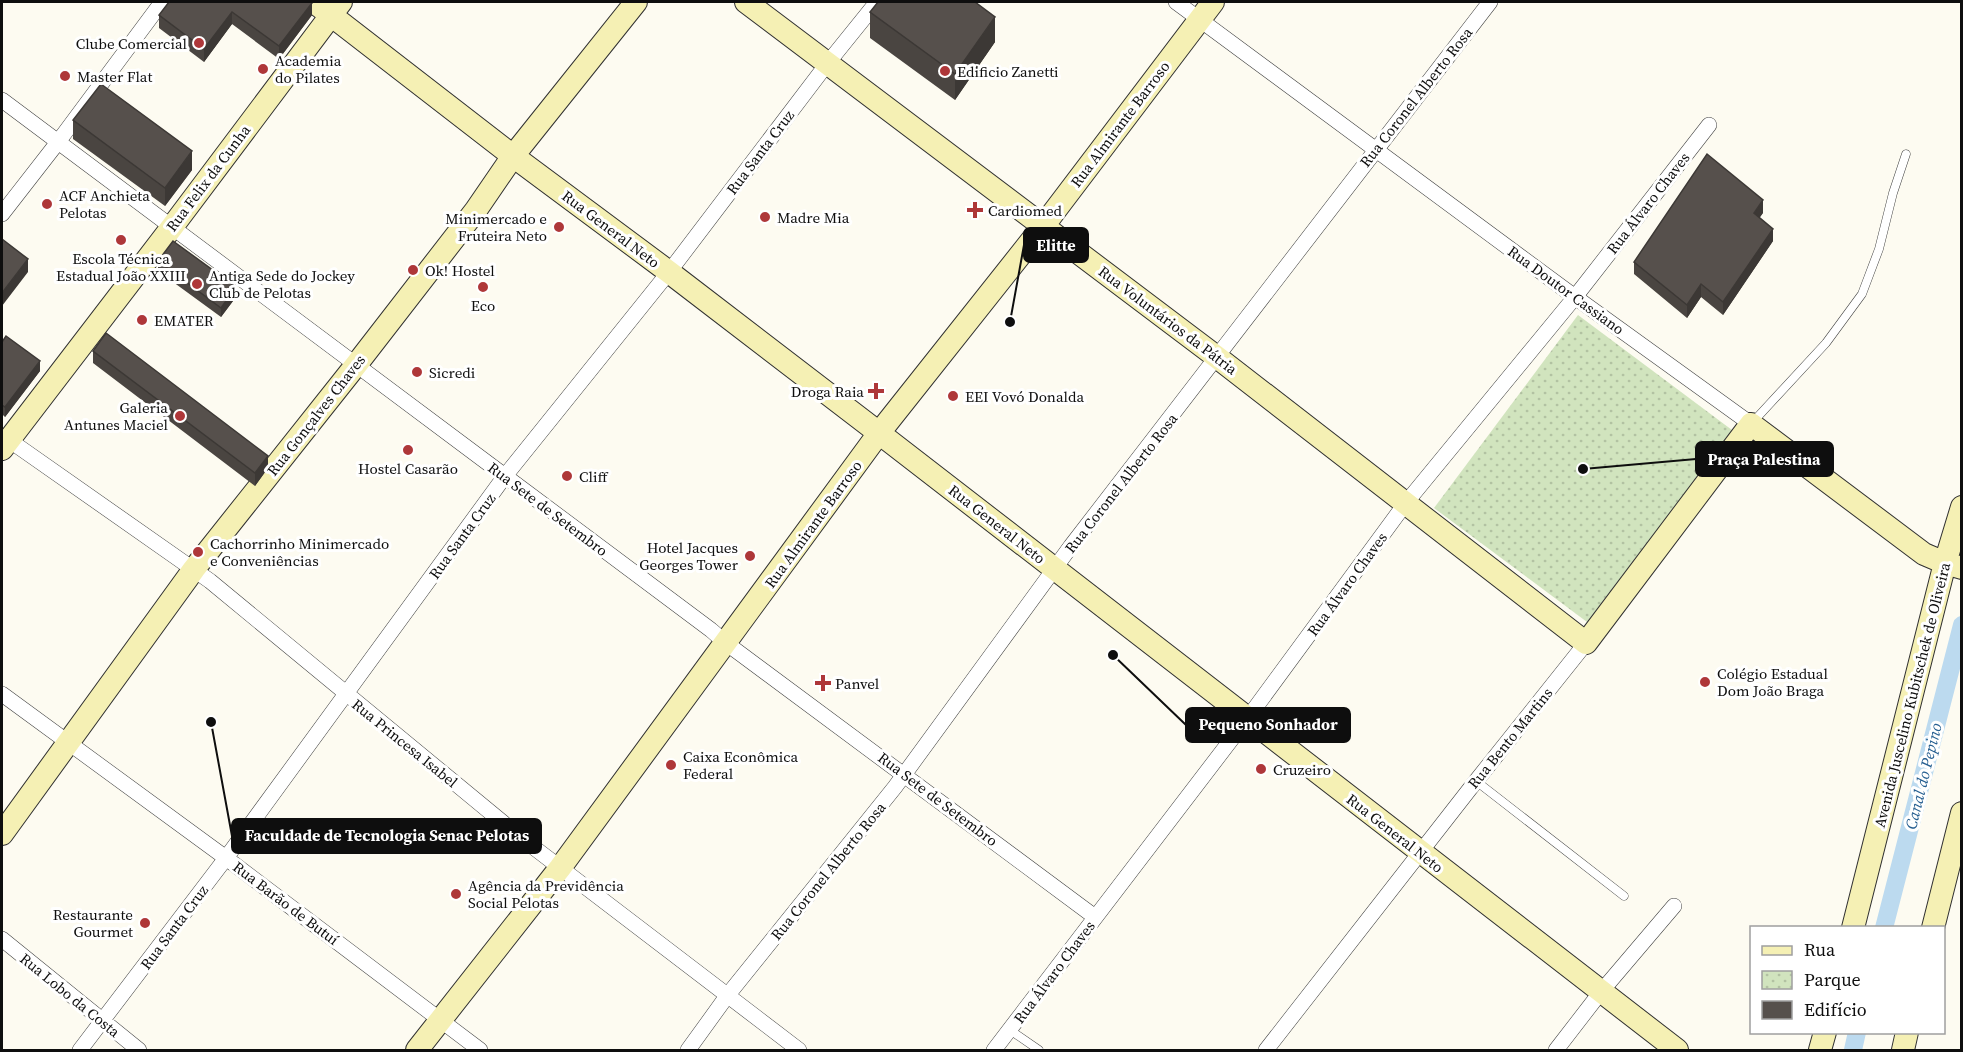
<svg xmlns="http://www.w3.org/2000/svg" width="1963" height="1052" font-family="'Source Serif 4',serif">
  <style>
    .park { fill: url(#park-dots) }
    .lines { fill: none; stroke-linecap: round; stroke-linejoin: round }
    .canal { stroke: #bcdaef; stroke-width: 18 }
    .lane-casing { stroke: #414141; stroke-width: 9 }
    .street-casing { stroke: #414141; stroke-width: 16 }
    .secondary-casing { stroke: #303030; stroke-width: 24 }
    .lane { stroke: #fff; stroke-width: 8 }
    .street { stroke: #fff; stroke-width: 15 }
    .secondary { stroke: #f5f0b4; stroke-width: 22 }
    .wall { fill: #4a4541 }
    .shaded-wall { fill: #3c3835 }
    .building { fill: #56504c; stroke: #3c3835; stroke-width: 1.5 }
    .poi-dot { fill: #ae3739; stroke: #fff; stroke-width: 2 }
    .labels { text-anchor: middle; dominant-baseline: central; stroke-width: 6; stroke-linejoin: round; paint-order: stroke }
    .poi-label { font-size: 15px; fill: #0e0e0e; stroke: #fff; text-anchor: start }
    .street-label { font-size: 15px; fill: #0e0e0e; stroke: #fff }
    .water-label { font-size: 16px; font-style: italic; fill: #265f91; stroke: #fff }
    .leader { fill: none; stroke: #0e0e0e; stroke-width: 2 }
    .callout-dot { fill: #0e0e0e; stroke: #fff; stroke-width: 2 }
    .callout { fill: #0e0e0e; stroke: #0e0e0e; stroke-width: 2 }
    .callout-label { font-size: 16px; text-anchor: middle; font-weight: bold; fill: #fff }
  </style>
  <defs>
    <pattern id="park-dots" width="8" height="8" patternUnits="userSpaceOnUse" patternTransform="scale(1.5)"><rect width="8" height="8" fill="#d1e4be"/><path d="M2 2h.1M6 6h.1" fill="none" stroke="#b2c2a2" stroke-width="1.8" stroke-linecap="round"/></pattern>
  </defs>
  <rect width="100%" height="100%" fill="#fdfbf1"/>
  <path class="park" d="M1578 315 1732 430 1587 622 1434 508Z"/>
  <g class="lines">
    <path class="canal" d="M1884 928 1962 625
      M1853 1050 1857 1032"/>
    <defs>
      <path id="lane" d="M1752 423 1826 343 1862 294 1879 249 1893 193 1906 154
        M1476 781 1624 896
        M1010 1030 1039 1050"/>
      <path id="street" d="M1176 2 1575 297 1751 424
        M2 100 711 630 726 643 1095 917
        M2 214 58 142 162 2
        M9 440 210 581 524 840 799 1050
        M2 694 226 858 480 1050
        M2 939 139 1050
        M80 1050 226 858 505 476 669 272 827 64 877 2
        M688 1050 727 996 895 787 1071 546 1490 2
        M994 1050 1247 719 1405 504 1575 297 1709 125
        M1266 1050 1476 781 1586 643
        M1556 1050 1600 993 1674 906"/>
      <path id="secondary" d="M314 2 513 156 669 272 879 433 1677 1050
        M746 2 1218 358 1586 643 1751 424 1924 554 1945 563 1962 568
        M2 449 172 227 341 2
        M2 834 194 569 356 365 476 210 513 156 636 2
        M1853 928 1945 563 1962 507
        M1933 928 1962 813
        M417 1050 560 868 879 433 1044 225 1213 2
        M1820 1050 1825 1032
        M1903 1050 1907 1032"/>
    </defs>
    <use href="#lane" class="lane-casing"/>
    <use href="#street" class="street-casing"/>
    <use href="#secondary" class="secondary-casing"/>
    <use href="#lane" class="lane"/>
    <use href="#street" class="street"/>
    <use href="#secondary" class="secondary"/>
  </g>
  <path class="wall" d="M169 2 312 15 279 59 232 24 204 62 159 28V15Z
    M870 12 995 42 955 100 870 38Z
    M73 120 192 170 165 206 73 139Z
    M1763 213 1759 217 1773 241 1723 315 1701 297 1687 318 1634 274V262Z
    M158 261 236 297 221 317 158 271Z
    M2 342 40 371 5 417 2 414Z
    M93 351 268 468 255 486 93 363Z"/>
  <path class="shaded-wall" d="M312 3V15L279 59V46Z
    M232 12V24L204 62V49Z
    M995 17V42L955 100V74Z
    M192 151V170L165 206V188Z
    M1763 200V213L1754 226V213Z
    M1773 229V241L1723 315V302Z
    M28 259V272L2 306V293Z
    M1701 284V297L1687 318V305Z
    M236 287V297L221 317V308Z
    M40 361V371L5 417V407Z
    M268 456V468L255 486V473Z"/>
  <path class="building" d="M169 2H310L312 3 279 46 232 12 204 49 159 15Z
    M878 2H975L995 17 955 74 870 12Z
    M101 84 192 151 165 188 73 120Z
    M1707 154 1763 200 1754 213 1773 229 1723 302 1701 284 1687 305 1634 262Z
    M2 239 28 259 2 293Z
    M173 241 236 287 221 308 158 261Z
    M106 333 268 456 255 473 93 351Z
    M6 336 40 361 5 407 2 405V342Z"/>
  <g class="poi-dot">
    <circle cx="199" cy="43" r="6"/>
    <circle cx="263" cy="69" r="6"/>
    <circle cx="945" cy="71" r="6"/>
    <circle cx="65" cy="76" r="6"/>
    <circle cx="47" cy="204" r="6"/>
    <path d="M972 201h6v6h6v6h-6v6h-6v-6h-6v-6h6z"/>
    <circle cx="765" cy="217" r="6"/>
    <circle cx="559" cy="227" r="6"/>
    <circle cx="121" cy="240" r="6"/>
    <circle cx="413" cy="270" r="6"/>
    <circle cx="197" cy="284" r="6"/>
    <circle cx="483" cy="287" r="6"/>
    <circle cx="142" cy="320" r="6"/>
    <circle cx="417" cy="372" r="6"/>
    <path d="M873 382h6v6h6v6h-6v6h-6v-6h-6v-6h6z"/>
    <circle cx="953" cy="396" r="6"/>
    <circle cx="180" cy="416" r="6"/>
    <circle cx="408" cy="450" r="6"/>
    <circle cx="567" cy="476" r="6"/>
    <circle cx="198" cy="552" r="6"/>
    <circle cx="750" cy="556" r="6"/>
    <circle cx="1705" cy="682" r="6"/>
    <path d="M820 674h6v6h6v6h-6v6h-6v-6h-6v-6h6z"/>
    <circle cx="671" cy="765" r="6"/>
    <circle cx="1261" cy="769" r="6"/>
    <circle cx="456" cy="894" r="6"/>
    <circle cx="145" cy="923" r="6"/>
  </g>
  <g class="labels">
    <g class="poi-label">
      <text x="187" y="43" text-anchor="end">Clube Comercial</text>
      <text x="275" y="60">Academia<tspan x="275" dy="17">do Pilates</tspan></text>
      <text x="957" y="71">Edificio Zanetti</text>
      <text x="77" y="76">Master Flat</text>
      <text x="59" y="195">ACF Anchieta<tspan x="59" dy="17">Pelotas</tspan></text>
      <text x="988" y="210">Cardiomed</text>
      <text x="777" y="217">Madre Mia</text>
      <text x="547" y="218" text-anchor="end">Minimercado e<tspan x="547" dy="17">Fruteira Neto</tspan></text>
      <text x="121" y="258" text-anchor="middle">Escola Técnica<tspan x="121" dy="17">Estadual João XXIII</tspan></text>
      <text x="425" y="270">Ok! Hostel</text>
      <text x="209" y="275">Antiga Sede do Jockey<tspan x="209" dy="17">Club de Pelotas</tspan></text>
      <text x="483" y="305" text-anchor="middle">Eco</text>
      <text x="154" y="320">EMATER</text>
      <text x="429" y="372">Sicredi</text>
      <text x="864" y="391" text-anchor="end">Droga Raia</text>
      <text x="965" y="396">EEI Vovó Donalda</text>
      <text x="168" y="407" text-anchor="end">Galeria<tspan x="168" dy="17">Antunes Maciel</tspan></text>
      <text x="408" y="468" text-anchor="middle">Hostel Casarão</text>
      <text x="579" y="476">Cliff</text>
      <text x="210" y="543">Cachorrinho Minimercado<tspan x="210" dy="17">e Conveniências</tspan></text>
      <text x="738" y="547" text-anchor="end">Hotel Jacques<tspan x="738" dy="17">Georges Tower</tspan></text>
      <text x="1717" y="673">Colégio Estadual<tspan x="1717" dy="17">Dom João Braga</tspan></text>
      <text x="835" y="683">Panvel</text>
      <text x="683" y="756">Caixa Econômica<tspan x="683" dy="17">Federal</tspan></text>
      <text x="1273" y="769">Cruzeiro</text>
      <text x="468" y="885">Agência da Previdência<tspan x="468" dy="17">Social Pelotas</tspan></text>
      <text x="133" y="914" text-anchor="end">Restaurante<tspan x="133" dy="17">Gourmet</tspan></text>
    </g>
    <g class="street-label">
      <text transform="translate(1416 97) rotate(-52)">Rua Coronel Alberto Rosa</text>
      <text transform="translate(1120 124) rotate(-53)">Rua Almirante Barroso</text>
      <text transform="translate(760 152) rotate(-53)">Rua Santa Cruz</text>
      <text transform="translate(208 178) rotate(-53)">Rua Felix da Cunha</text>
      <text transform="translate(1648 203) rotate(-52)">Rua Álvaro Chaves</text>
      <text transform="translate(611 229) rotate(37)">Rua General Neto</text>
      <text transform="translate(1566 290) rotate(36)">Rua Doutor Cassiano</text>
      <text transform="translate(1168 320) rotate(37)">Rua Voluntários da Pátria</text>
      <text transform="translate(316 415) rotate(-52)">Rua Gonçalves Chaves</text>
      <text transform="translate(1121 483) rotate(-52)">Rua Coronel Alberto Rosa</text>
      <text transform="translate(548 509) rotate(37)">Rua Sete de Setembro</text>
      <text transform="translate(813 524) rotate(-54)">Rua Almirante Barroso</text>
      <text transform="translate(997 524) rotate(38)">Rua General Neto</text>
      <text transform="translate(462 536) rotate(-54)">Rua Santa Cruz</text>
      <text transform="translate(1347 584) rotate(-54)">Rua Álvaro Chaves</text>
      <text transform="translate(1912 695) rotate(-76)">Avenida Juscelino Kubitschek de Oliveira</text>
      <text transform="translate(1510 738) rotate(-51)">Rua Bento Martins</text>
      <text transform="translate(405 743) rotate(39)">Rua Princesa Isabel</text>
      <text transform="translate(938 799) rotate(37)">Rua Sete de Setembro</text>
      <text transform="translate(1395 833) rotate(38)">Rua General Neto</text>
      <text transform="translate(828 871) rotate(-51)">Rua Coronel Alberto Rosa</text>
      <text transform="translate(286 903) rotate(37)">Rua Barão de Butuí</text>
      <text transform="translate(174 927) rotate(-53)">Rua Santa Cruz</text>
      <text transform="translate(1054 972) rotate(-53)">Rua Álvaro Chaves</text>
      <text transform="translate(70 995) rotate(39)">Rua Lobo da Costa</text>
    </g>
    <g class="water-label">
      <text transform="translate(1923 776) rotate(-76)">Canal do Pepino</text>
    </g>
  </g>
  <path class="leader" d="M1010 322L1024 245M1583 469L1696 459M1113 655L1186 725M211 722L232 836"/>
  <g class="callout-dot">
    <circle cx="1010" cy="322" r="6"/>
    <circle cx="1583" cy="469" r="6"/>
    <circle cx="1113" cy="655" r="6"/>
    <circle cx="211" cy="722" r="6"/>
  </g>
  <g class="callout">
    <rect x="1024" y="228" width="64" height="34" rx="6"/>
    <rect x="1696" y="442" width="137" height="34" rx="6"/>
    <rect x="1186" y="708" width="164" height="34" rx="6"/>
    <rect x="232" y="819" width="309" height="34" rx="6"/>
  </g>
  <g class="callout-label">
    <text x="1056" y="251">Elitte</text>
    <text x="1764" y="465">Praça Palestina</text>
    <text x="1268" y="730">Pequeno Sonhador</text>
    <text x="387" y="841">Faculdade de Tecnologia Senac Pelotas</text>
  </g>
  <rect width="1963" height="1052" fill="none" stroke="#0e0e0e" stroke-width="6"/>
  <rect x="1750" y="926" width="195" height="108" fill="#ffffff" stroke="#9f9f9f" stroke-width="1.5"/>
  <rect x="1762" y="946" width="30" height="9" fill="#f5f0b4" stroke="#9f9f9f" stroke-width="1.5"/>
  <text x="1804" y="956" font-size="18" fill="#0e0e0e">Rua</text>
  <rect x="1762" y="971" width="30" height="18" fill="url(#park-dots)" stroke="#9f9f9f" stroke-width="1.5"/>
  <text x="1804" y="986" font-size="18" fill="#0e0e0e">Parque</text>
  <rect x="1762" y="1001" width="30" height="18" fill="#56504c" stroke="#9f9f9f" stroke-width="1.5"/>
  <text x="1804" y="1016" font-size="18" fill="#0e0e0e">Edifício</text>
</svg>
